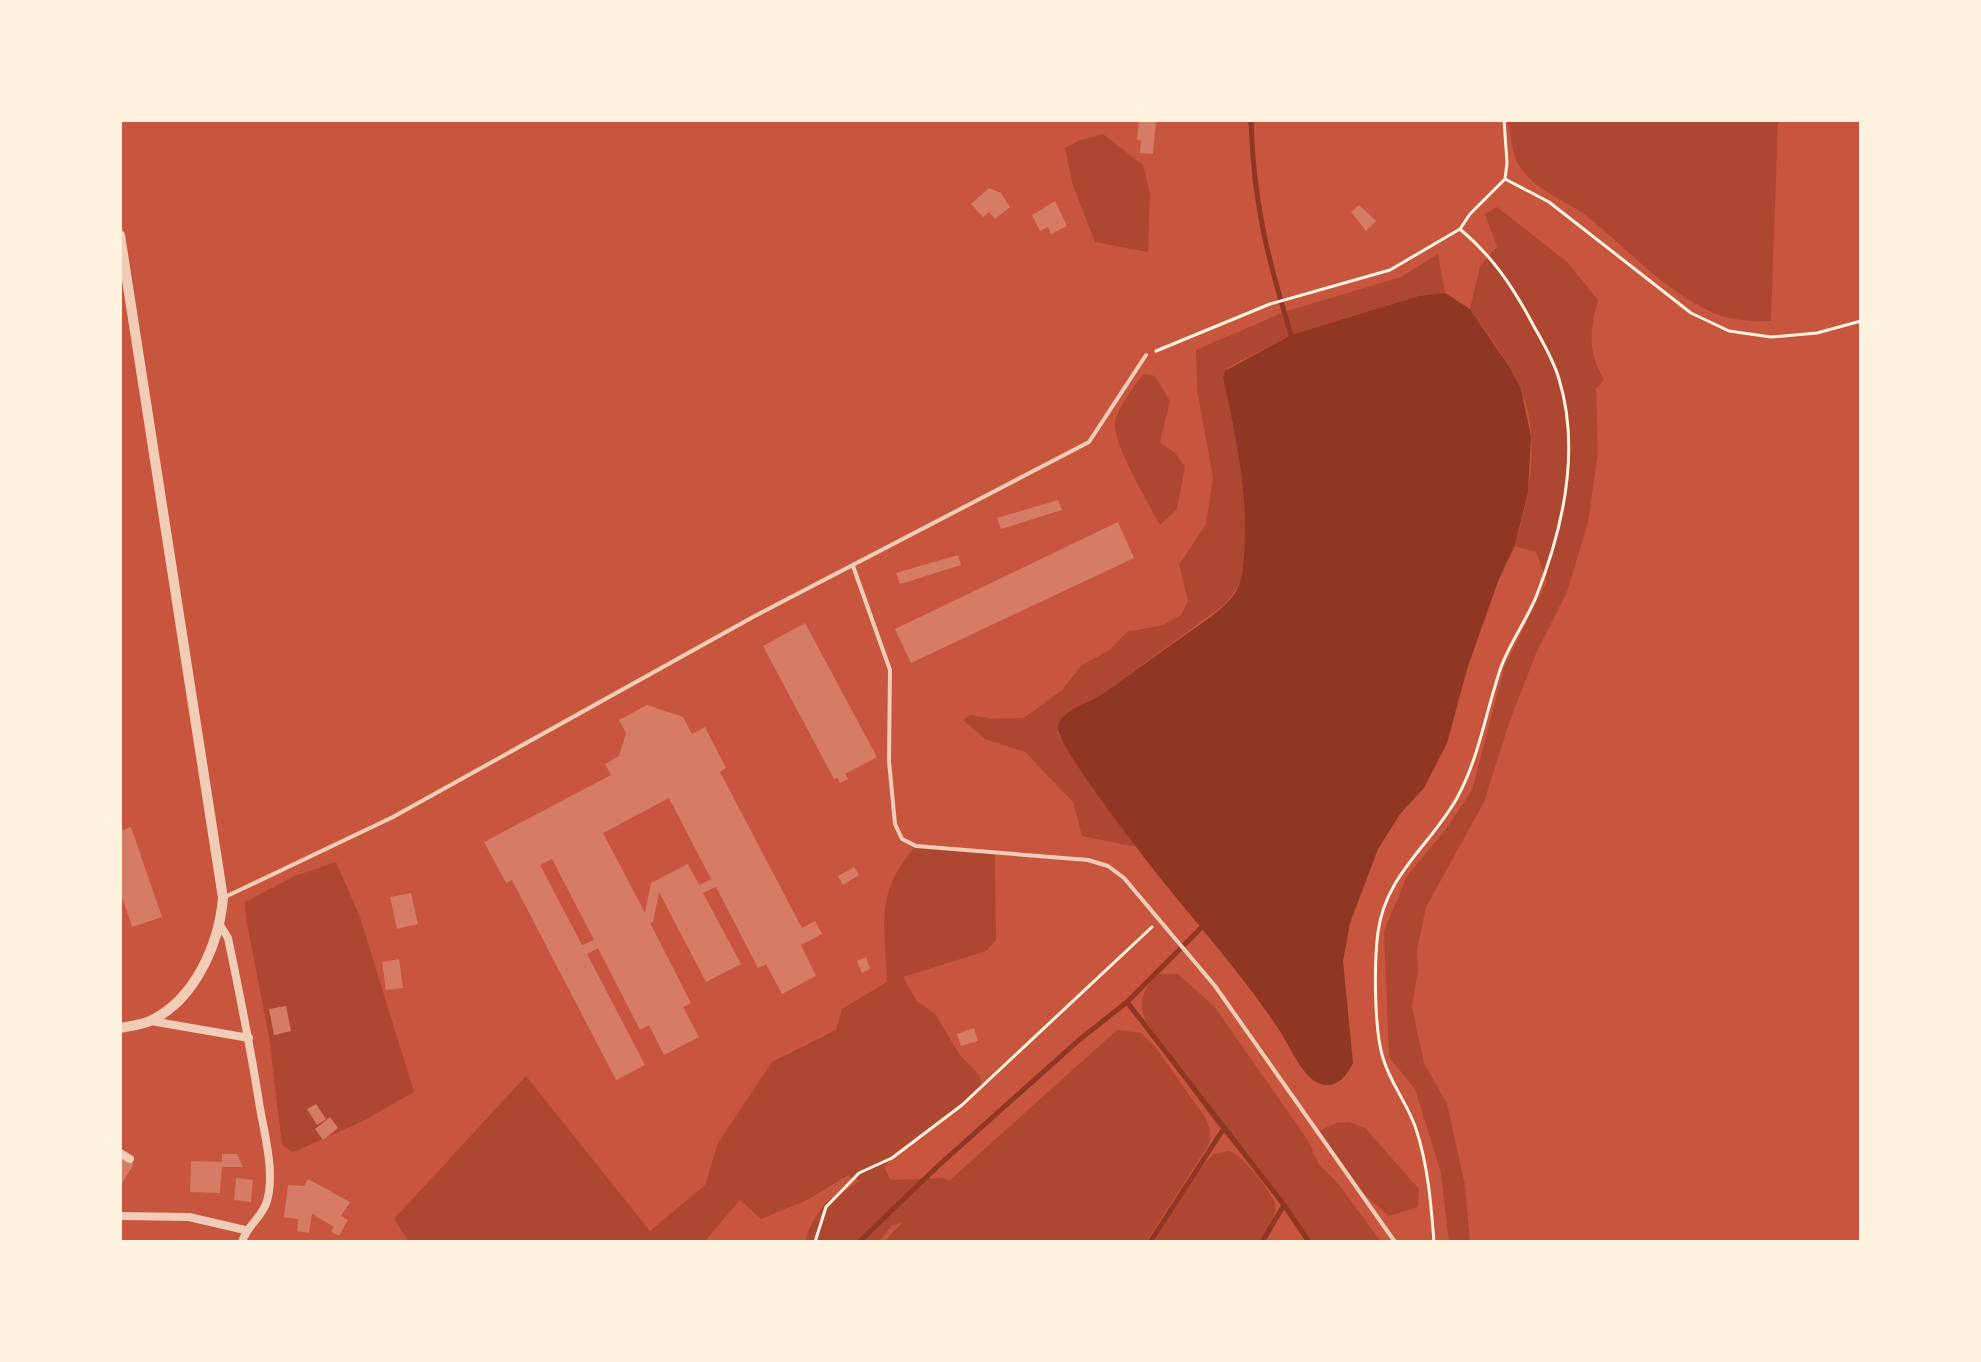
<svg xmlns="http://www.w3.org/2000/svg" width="1981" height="1362" font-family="Commissioner,sans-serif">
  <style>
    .green { fill: #ae4732 }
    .water { fill: #8f3625 }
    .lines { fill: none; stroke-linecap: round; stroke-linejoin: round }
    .stream { stroke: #8f3625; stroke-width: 5 }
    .building { fill: #d67c66; fill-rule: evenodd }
    .path { stroke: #fff3e0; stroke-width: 3 }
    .service { stroke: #f1ccb7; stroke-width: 4 }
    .minor { stroke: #f1ccb7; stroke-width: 8 }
    .tertiary { stroke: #f1ccb7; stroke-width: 10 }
  </style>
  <rect width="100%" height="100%" fill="#c8553d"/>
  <path class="green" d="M1507 120H1778L1771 321C1753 321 1733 321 1716 314 1666 293 1630 251 1589 218 1565 199 1539 194 1520 167 1512 156 1511 134 1507 120Z
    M1103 134 1143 165 1150 194 1148 252 1095 242 1072 183 1065 148 1078 141Z
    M1497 207 1567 262 1598 300C1590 329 1587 352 1604 379L1596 389 1598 452 1588 522 1567 592 1537 651 1510 720 1484 802 1426 907 1417 950 1418 971 1412 1006 1424 1063 1447 1104 1465 1185 1470 1242H1449L1441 1173 1415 1089 1389 1057 1384 931 1407 876 1446 829 1472 790 1504 668 1547 581 1536 552 1515 546C1529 496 1542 437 1520 388 1507 359 1488 334 1470 309L1480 266 1497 247 1485 214Z
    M1438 254 1445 293 1417 296 1291 335 1227 368C1235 424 1257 527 1241 579 1237 590 1231 597 1224 605L1094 700 1074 710 1057 733 1136 847 1082 836 1073 802 1025 752 985 739 963 720 971 715 992 719 1024 718 1062 690 1082 665 1110 650 1127 632 1163 625 1181 615 1188 601 1179 565 1206 524 1213 477 1197 390 1196 350 1284 312 1401 277Z
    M1144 374 1155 376 1170 401 1160 442 1176 454 1185 467 1177 509 1160 525C1149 504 1112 443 1115 422 1116 411 1136 382 1144 374Z
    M916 846 995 852 996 940 986 951 903 977 917 1001 936 1015 959 1054 979 1075 982 1087 962 1105 892 1158 884 1167 891 1180 944 1178 949 1181 1117 1030 1141 1033 1156 1048 1205 1117 1210 1130 1209 1144 1146 1242H884L902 1223 892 1225 879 1242H806C807 1229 818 1211 827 1202 837 1193 848 1192 859 1180L847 1176 807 1200 761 1219 740 1200 704 1242H409L394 1219 526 1076 650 1231 705 1185 718 1143 772 1062 836 1030 842 1009 887 982C885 924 874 893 916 846Z
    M336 862 360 917 414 1092 361 1122 293 1152 282 1145 269 1037 246 918 245 902 295 876Z
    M1159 974H1178L1214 1006 1307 1139 1319 1164 1340 1186 1381 1242H1308L1295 1221 1212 1118 1148 1028C1138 1006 1140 989 1159 974Z
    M1349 1122 1365 1128 1419 1189 1418 1207 1389 1216 1360 1191 1317 1132 1336 1123Z
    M1229 1151C1241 1154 1273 1192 1275 1205 1277 1217 1265 1232 1261 1242H1153L1201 1167 1214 1154Z"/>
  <path class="water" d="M1445 293 1470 309 1510 368 1521 389 1531 436 1528 492 1515 545 1499 579 1468 666 1447 743 1424 788 1400 814 1378 849 1350 923 1343 961 1353 1063C1347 1075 1337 1089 1321 1084 1303 1079 1291 1048 1281 1033 1245 977 1199 927 1158 875 1143 856 1053 741 1058 726 1062 710 1089 703 1101 695 1129 675 1157 655 1185 635 1202 623 1224 610 1236 592 1242 581 1243 569 1244 557 1249 495 1236 437 1223 377L1225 371 1291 335 1418 296Z"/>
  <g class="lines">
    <path class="stream" d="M1251 120C1253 202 1268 260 1292 338
      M1127 1002 1284 1205 1309 1242
      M859 1242 938 1166 1079 1040 1127 1002 1203 926
      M1150 1242 1224 1128
      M1262 1242 1284 1205"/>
  </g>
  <path class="building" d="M1139 120H1156L1153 154 1140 153 1141 140H1137Z
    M989 188 1001 193 1010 207 995 219 989 212 983 217 971 204Z
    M1055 201 1067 226 1051 234 1048 227 1040 231 1032 215Z
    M1359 205 1376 221 1366 231 1351 212Z
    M1058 500 1062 510 1001 529 997 518Z
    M1118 522 1134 558 911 663 895 629Z
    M958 555 961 565 900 584 896 573Z
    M805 623 877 757 845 774 848 779 840 783 837 778 834 779 763 646Z
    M647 705 683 717 692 734 705 727 726 768 720 772 802 928 815 921 822 934 801 945 816 976 782 994 766 964 758 968 716 887 703 893 741 964 706 982 659 892 653 922 650 923 691 1003 683 1007 699 1037 664 1055 649 1025 640 1030 598 948 587 954 645 1065 616 1080 512 880 506 883 484 842 611 775 605 764 619 756 626 733 619 720ZM669 798 711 879 699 885 688 864 651 883 645 913 603 833ZM552 859 594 940 582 945 540 865Z
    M131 827 162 917 132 927 120 891V831Z
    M854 867 859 875 843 885 838 876Z
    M411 893 418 924 397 929 390 897Z
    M866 957 870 969 862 973 857 961Z
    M399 959 403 988 386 990 382 962Z
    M286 1006 291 1031 274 1035 269 1009Z
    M974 1028 978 1041 961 1046 957 1034Z
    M316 1104 326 1119 317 1125 307 1109Z
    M330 1117 338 1128 323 1140 315 1129Z
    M222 1154H237L243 1167H222L220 1193 190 1192 191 1161 222 1162Z
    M120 1156 134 1164 120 1186Z
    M236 1178 253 1180 251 1202 234 1200Z
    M308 1179 350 1202 341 1216 348 1220 339 1236 331 1231 334 1227 312 1214 309 1233 297 1231 298 1219 284 1217 288 1185 304 1186Z"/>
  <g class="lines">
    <path class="path" d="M1505 179 1549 202 1691 313 1729 331 1771 337 1817 333 1861 321
      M1156 351 1270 304 1390 270 1460 229 1470 214 1505 179 1507 163 1504 120
      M815 1242 826 1207 859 1173 892 1158 962 1105 1152 927
      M1434 1242C1431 1204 1428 1165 1416 1129 1408 1104 1390 1083 1383 1058 1374 1030 1374 962 1378 932 1386 874 1430 846 1457 798 1479 758 1486 711 1501 667 1510 643 1526 621 1536 597 1563 529 1581 451 1559 379 1553 358 1540 338 1530 319 1511 284 1491 255 1460 229"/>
    <path class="service" d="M853 566 890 670 889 761 895 824 902 839 916 846 1088 860 1108 866 1124 878 1215 986 1395 1242
      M225 897 393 817 753 617 1089 442 1146 355"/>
    <path class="minor" d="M220 925 228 938C240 995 251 1051 260 1108 265 1137 275 1173 267 1201 262 1218 247 1225 242 1242
      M151 1021 249 1038
      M120 1153 130 1159
      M120 1216 189 1217 245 1230"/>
    <path class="tertiary" d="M120 235 223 898C219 944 195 1000 150 1021 141 1025 129 1026 120 1028"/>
  </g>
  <rect width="1981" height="1362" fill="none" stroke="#fff3e0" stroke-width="244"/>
</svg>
